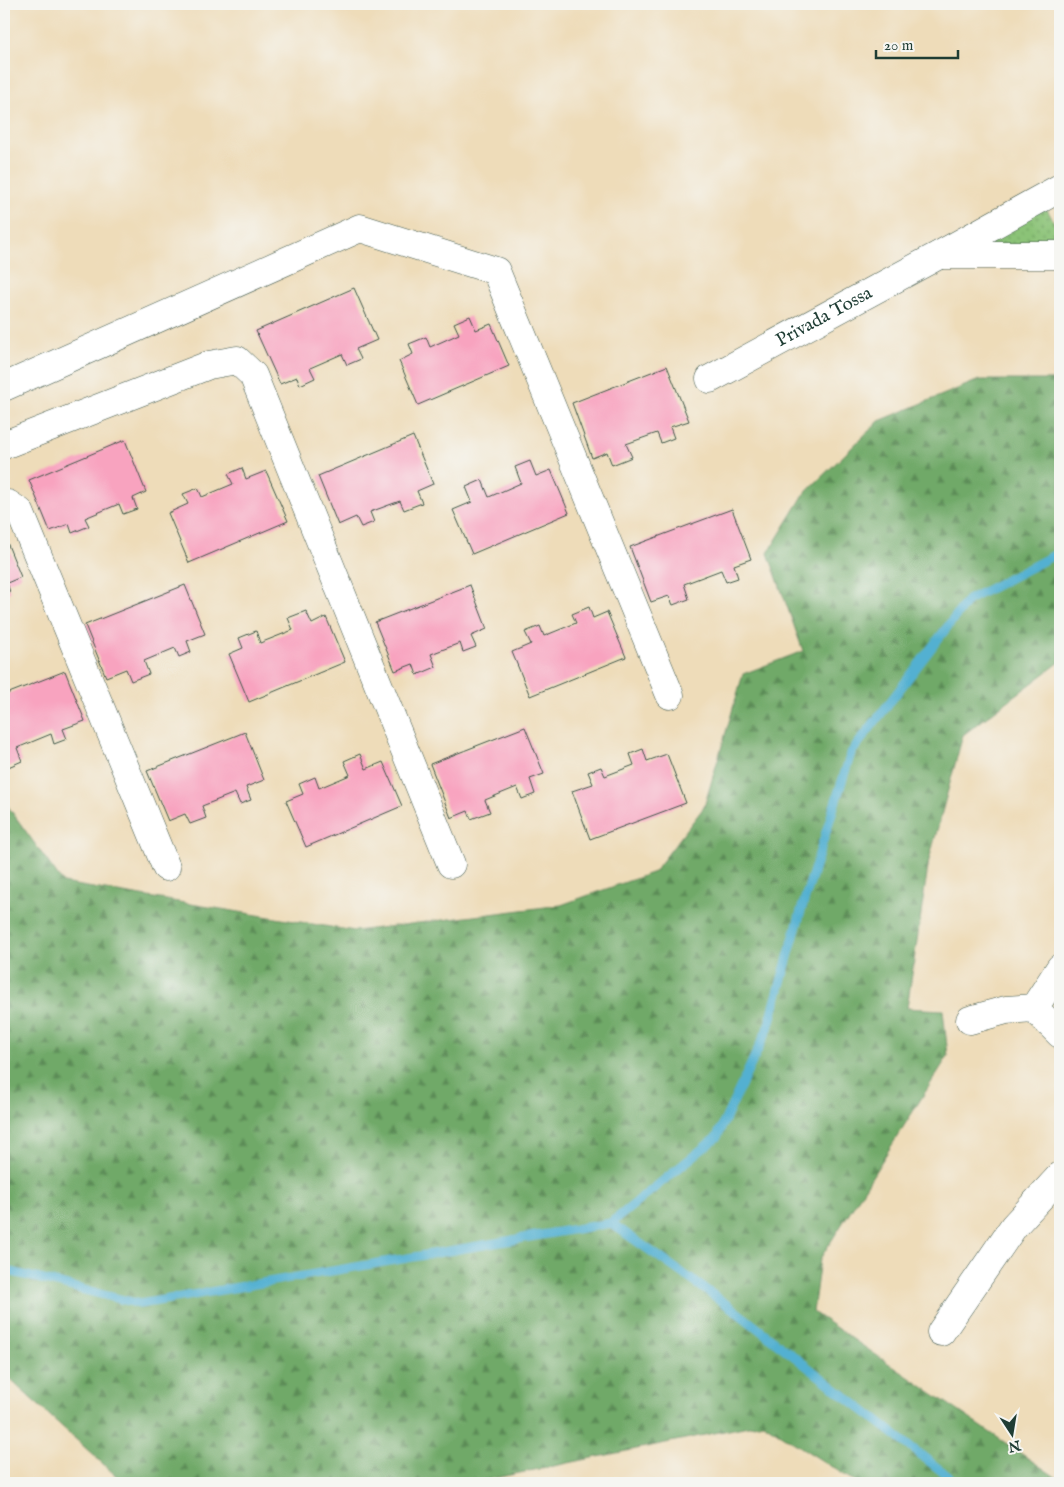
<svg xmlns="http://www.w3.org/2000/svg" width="1064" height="1487" font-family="'IM FELL English',serif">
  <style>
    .forest { fill: url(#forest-firs); stroke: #48734e }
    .park { fill: url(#park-dots); stroke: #558056 }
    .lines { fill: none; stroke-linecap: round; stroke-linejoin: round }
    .stream { stroke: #53b0d1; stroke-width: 9 }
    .building { fill: #f8a3bf }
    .minor-casing { stroke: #3e5548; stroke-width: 29 }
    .minor { stroke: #fff; stroke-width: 28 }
    .labels { text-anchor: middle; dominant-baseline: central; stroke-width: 4; stroke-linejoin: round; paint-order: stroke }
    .street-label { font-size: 19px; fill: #1f3d34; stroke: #f6f6f2 }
  </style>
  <defs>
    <pattern id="forest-firs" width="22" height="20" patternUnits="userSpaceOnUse" patternTransform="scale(1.25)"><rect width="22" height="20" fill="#70a968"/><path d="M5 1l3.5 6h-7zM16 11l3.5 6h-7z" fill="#5b8b56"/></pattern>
    <pattern id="park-dots" width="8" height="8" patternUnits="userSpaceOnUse" patternTransform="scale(1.25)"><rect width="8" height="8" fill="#8bc377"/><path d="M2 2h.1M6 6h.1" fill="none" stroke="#71a062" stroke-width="1.8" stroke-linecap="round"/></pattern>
  </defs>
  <rect width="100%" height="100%" fill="#f6f6f2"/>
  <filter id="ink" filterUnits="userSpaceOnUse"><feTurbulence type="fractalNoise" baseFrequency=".02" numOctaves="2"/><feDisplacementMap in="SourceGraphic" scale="10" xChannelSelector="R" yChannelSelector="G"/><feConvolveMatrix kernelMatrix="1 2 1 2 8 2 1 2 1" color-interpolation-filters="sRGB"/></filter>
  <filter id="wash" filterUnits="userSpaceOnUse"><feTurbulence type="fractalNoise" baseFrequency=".0096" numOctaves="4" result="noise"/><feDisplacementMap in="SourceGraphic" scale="20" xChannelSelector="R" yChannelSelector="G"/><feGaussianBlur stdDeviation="1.12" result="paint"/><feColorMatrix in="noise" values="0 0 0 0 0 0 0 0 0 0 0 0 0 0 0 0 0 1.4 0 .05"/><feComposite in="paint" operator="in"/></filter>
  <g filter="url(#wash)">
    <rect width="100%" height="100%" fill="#eedcb9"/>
    <path class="forest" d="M979 380H1060V662L963 735 929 860 907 1008 943 1010 948 1056 820 1259 813 1312 1060 1480V1483H857L763 1423 471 1483H124L4 1374V804L7 805 63 883 355 931 561 905 654 872 704 807 743 674 803 651 768 553 805 493 879 421Z"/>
    <path class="park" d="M1041 198 1060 234V255H939Z"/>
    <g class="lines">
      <path class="stream" d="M611 1223 733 1309 957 1483
        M4 1270 140 1304 611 1223 717 1137 768 1028 801 911 851 753 968 600 1060 552"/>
    </g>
    <g id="blocks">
      <path class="building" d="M354 288 377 340 356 349 361 359 347 365 342 354 310 368 315 378 300 385 297 377 280 384 256 331Z
        M470 316 476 330 491 324 509 366 418 405 399 361 413 354 409 344 426 337 430 347 459 334 454 323Z
        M667 366 689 421 670 427 674 438 661 443 657 433 626 444 632 457 612 465 607 452 592 458 572 403Z
        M413 436 433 484 417 491 422 503 404 510 400 501 370 512 374 522 361 527 356 517 338 525 318 476Z
        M125 440 146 492 133 498 137 509 123 514 119 504 85 518 89 526 72 533 69 524 50 531 29 480Z
        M530 461 536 476 551 470 569 513 472 554 453 510 472 502 466 487 482 480 489 497 521 483 515 467Z
        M242 468 246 479 266 471 288 521 189 563 168 513 188 504 183 494 198 488 202 497 233 484 228 474Z
        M732 509 751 559 734 565 738 578 726 582 721 570 684 584 689 599 673 605 669 596 651 602 630 547Z
        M4 535 21 577 7 583 10 592 4 595Z
        M185 585 205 634 187 641 191 652 179 657 175 648 144 661 149 674 131 681 126 669 106 677 85 625Z
        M470 585 487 629 471 636 476 647 463 652 460 643 431 654 436 667 417 675 413 664 395 671 375 622Z
        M589 607 593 618 607 612 626 657 530 696 512 652 531 644 525 632 540 626 544 636 576 623 572 614Z
        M306 611 312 624 326 617 345 662 249 702 229 654 243 648 239 638 256 631 260 643 293 630 288 618Z
        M65 671 85 721 63 729 67 739 54 744 51 734 17 748 22 761 6 768 4 763V695Z
        M525 727 544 774 530 779 535 794 522 799 517 787 485 800 490 812 471 819 468 811 451 818 430 764Z
        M245 732 264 780 246 787 251 800 240 804 235 793 202 806 206 818 190 824 185 814 168 821 147 771Z
        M643 749 647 761 667 754 686 803 590 839 572 791 593 784 588 772 601 767 605 776 634 765 630 754Z
        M360 754 366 769 383 762 402 806 306 847 286 801 303 794 299 784 315 777 319 788 350 775 344 761Z"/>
    </g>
  </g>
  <g filter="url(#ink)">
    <use href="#blocks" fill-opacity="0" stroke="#3e5548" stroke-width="1"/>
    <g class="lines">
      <defs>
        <g id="minor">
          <path d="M940 255H1060"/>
          <path id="s1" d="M710 379 939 255 1060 188"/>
          <path d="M4 387 360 228 496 271 670 695"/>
          <path d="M4 445 209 365 237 360 253 375 451 864"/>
          <path d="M4 504H8L20 512 166 867"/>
          <path d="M1034 1008 1060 968"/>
          <path d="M1034 1008 1060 1034"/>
          <path d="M970 1020 1006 1010 1034 1008"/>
          <path d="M941 1332 1014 1226 1060 1176"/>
        </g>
      </defs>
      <use href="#minor" class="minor-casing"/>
      <use href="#minor" class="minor"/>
    </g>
  </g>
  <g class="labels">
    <g class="street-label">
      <text stroke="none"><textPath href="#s1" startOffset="130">Privada Tossa</textPath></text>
    </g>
  </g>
  <rect width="1064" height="1487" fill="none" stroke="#f6f6f2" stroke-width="20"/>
  <g transform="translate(1012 1434) rotate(168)" stroke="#f6f6f2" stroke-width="4" paint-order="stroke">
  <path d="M0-4L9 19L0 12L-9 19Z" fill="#1f3d34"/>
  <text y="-8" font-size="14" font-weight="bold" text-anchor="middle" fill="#1f3d34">N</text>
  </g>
  <path d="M876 50v8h82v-8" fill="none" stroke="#1f3d34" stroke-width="2.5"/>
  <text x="884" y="50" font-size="15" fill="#1f3d34" stroke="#f6f6f2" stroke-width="4" paint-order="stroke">20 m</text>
</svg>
